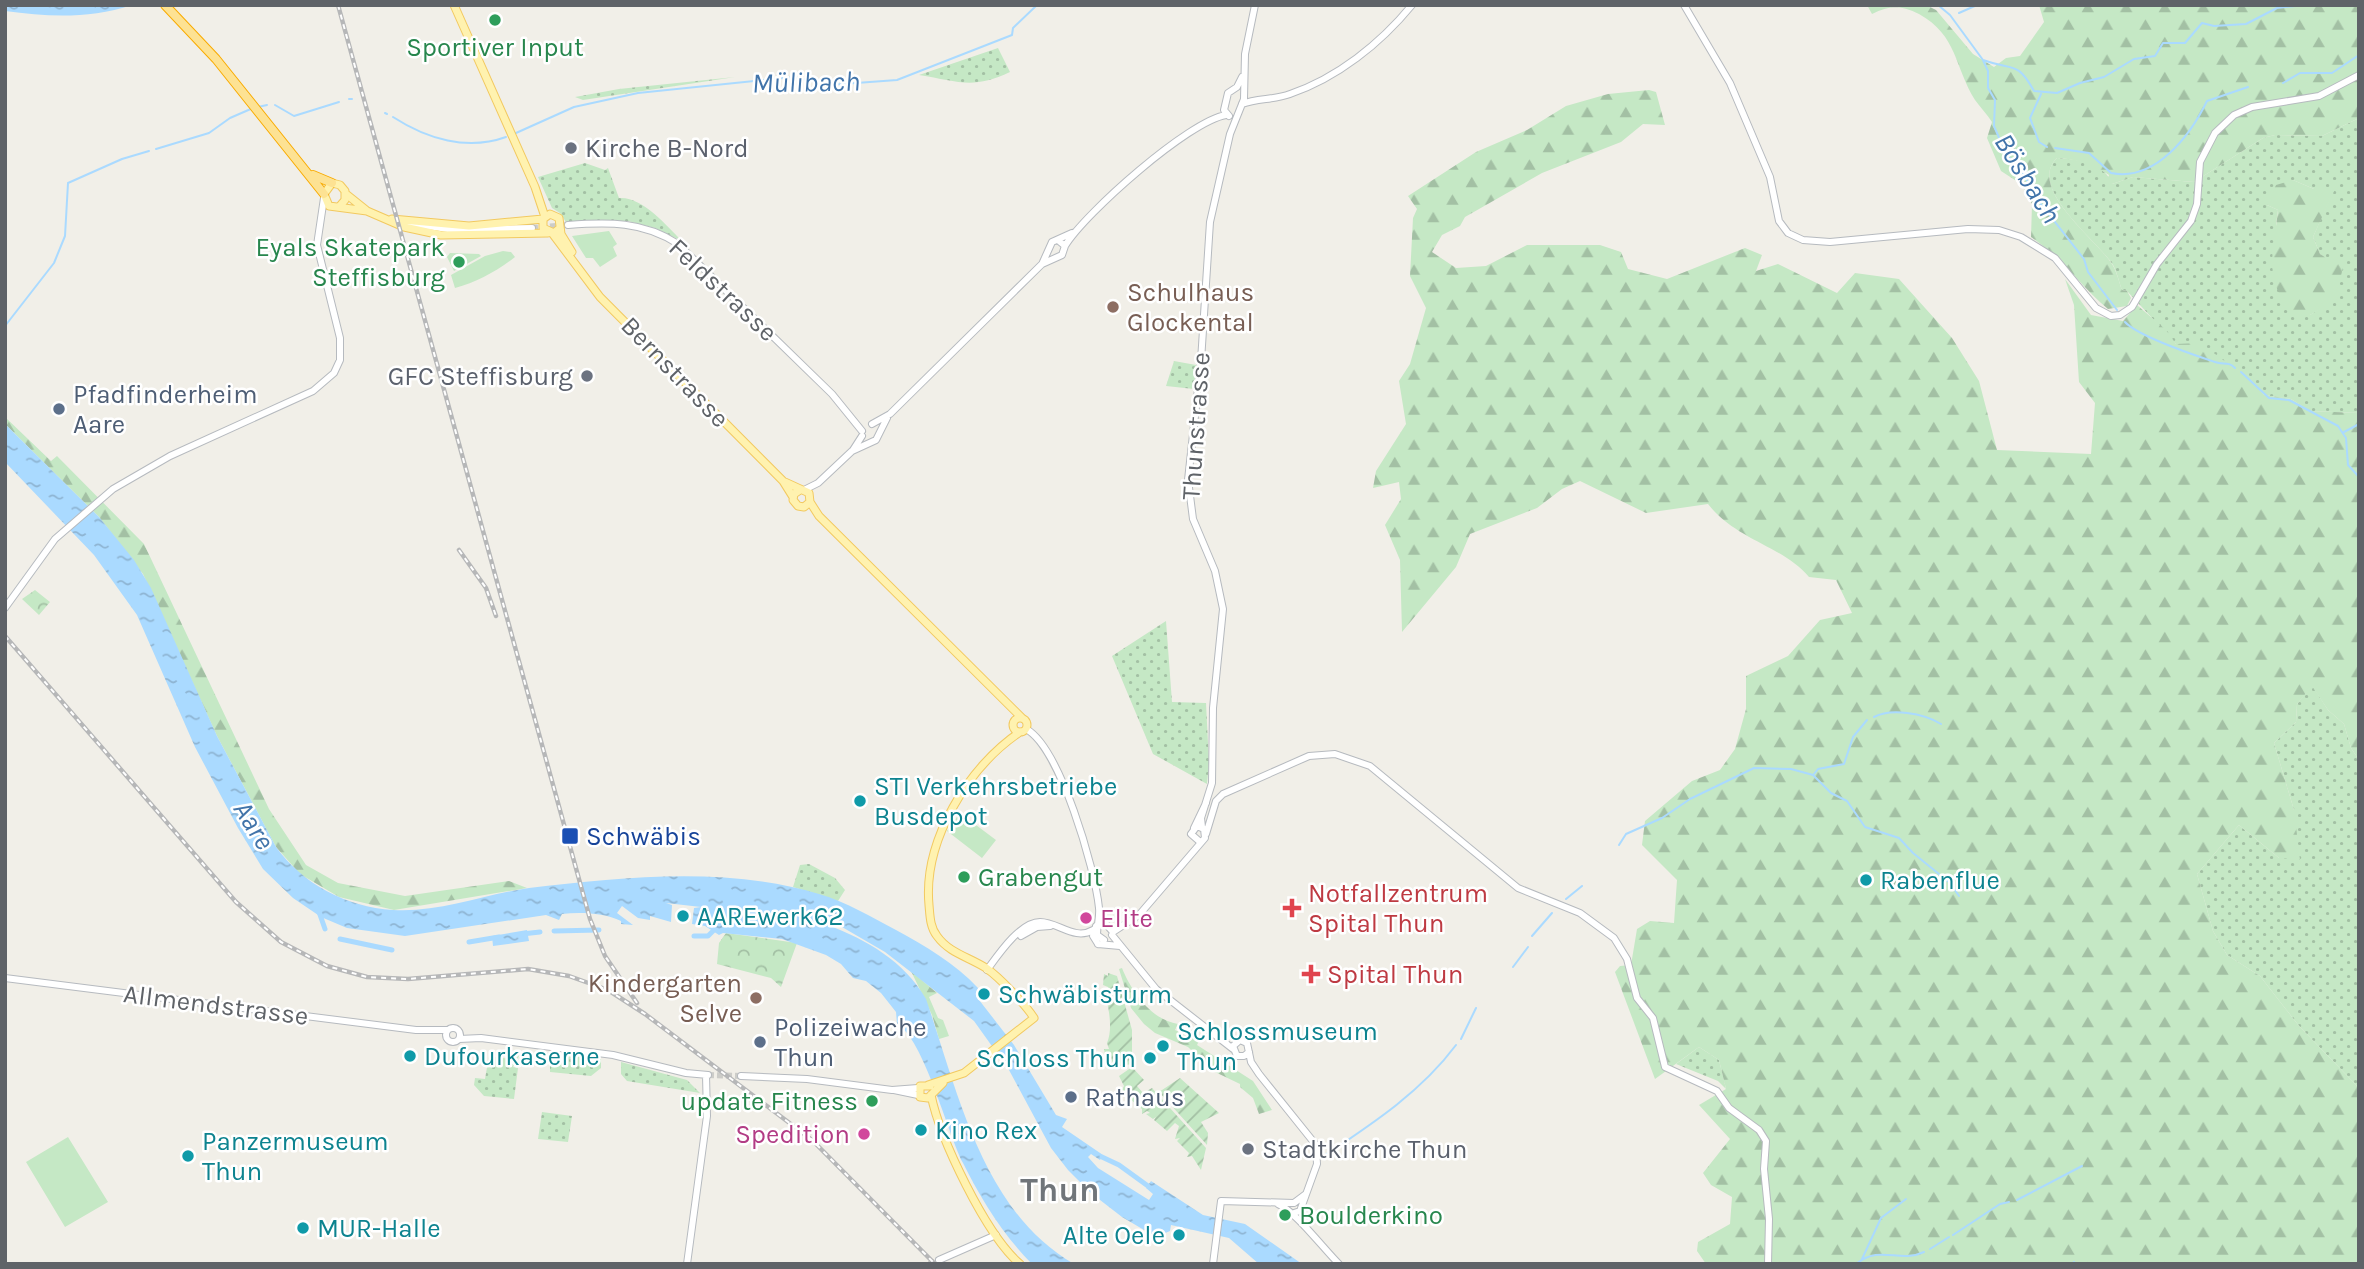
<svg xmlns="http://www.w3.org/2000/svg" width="2364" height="1269" font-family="Karla,sans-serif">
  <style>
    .grass { fill: url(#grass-dots); fill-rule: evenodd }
    .forest { fill: url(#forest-firs) }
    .park { fill: url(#park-crowns) }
    .garden { fill: url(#garden-furrows) }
    .pitch { fill: #c5e8c5 }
    .water { fill: url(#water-ripples) }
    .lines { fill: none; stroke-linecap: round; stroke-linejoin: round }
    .stream { stroke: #aadaff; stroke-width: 2 }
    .canal { stroke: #aadaff; stroke-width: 5 }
    .secondary-tunnel { stroke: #ccccc8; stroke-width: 6; stroke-dasharray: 6 3; stroke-linecap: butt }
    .secondary-casing { stroke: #b6babf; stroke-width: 8 }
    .primary-casing { stroke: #f2c960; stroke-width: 9 }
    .highway-casing { stroke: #f9ab00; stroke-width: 10 }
    .secondary { stroke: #fff; stroke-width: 6 }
    .primary { stroke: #fff2af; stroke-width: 7 }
    .highway { stroke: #fde293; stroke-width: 8 }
    .rail-casing { stroke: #b6b7b8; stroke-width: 4.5 }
    .rail { stroke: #fff; stroke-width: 2; stroke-dasharray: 5; stroke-linecap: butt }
    .leisure-dot { fill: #2e9e5b; stroke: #fff; stroke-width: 2.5 }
    .worship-dot { fill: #6b7280; stroke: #fff; stroke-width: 2.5 }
    .education-dot { fill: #8d6e63; stroke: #fff; stroke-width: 2.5 }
    .service-dot { fill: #5c6f8a; stroke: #fff; stroke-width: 2.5 }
    .culture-dot { fill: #0f9aa8; stroke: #fff; stroke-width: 2.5 }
    .transit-dot { fill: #1a4fb4; stroke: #fff; stroke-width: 2.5 }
    .health-dot { fill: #e0444e; stroke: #fff; stroke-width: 2.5 }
    .hotel-dot { fill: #d1479c; stroke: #fff; stroke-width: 2.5 }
    .labels { text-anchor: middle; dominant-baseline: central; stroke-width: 5; stroke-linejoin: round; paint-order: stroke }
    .leisure-label { font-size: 26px; fill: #27864d; stroke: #fff; text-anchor: end }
    .worship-label { font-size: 26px; fill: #5b616d; stroke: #fff; text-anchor: start }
    .street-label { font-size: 26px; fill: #5f6368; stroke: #fff }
    .education-label { font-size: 26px; fill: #785e54; stroke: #fff; text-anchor: start }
    .service-label { font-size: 26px; fill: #4e5e75; stroke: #fff; text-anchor: start }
    .culture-label { font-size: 26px; fill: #0d838f; stroke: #fff; text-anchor: start }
    .transit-label { font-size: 26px; fill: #164399; stroke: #fff; text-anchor: start }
    .health-label { font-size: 26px; fill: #be3a42; stroke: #fff; text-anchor: start }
    .hotel-label { font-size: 26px; fill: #b23c85; stroke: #fff; text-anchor: start }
    .water-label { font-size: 28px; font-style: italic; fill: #4174aa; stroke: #fff }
    .district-label { font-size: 33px; font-weight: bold; fill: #70757a; stroke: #fff }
  </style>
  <defs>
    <pattern id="grass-dots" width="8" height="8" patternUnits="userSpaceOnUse" patternTransform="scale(1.75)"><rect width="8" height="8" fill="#c5e8c5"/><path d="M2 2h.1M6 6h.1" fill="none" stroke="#a3c0a4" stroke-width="1.8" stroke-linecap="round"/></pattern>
    <pattern id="forest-firs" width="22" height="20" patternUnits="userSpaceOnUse" patternTransform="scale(1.75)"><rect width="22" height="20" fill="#c5e8c5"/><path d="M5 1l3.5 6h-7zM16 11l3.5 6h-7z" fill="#a3c0a4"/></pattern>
    <pattern id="park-crowns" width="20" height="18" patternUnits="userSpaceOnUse" patternTransform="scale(1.75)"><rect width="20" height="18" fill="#c5e8c5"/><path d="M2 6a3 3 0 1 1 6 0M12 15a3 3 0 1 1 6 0" fill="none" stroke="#a3c0a4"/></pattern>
    <pattern id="garden-furrows" width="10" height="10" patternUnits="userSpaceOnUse" patternTransform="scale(1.75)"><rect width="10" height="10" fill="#c5e8c5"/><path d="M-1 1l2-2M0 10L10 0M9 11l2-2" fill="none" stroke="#a3c0a4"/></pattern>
    <pattern id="water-ripples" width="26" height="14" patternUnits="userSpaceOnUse" patternTransform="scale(1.75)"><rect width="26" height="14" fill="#aadaff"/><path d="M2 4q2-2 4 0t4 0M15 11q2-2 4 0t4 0" fill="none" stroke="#8eb4d2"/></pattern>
  </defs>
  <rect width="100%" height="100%" fill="#f1efe8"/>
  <path class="grass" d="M998 48 1010 72C973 90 957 81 919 75Z
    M735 77 583 100 575 97 619 89Z
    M2359 118V413L2310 411 2291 399 2264 395 2252 381 2176 344 2127 291 2122 290C2119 282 2117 272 2113 265 2097 240 2026 188 2057 158 2076 159 2106 163 2112 184L2133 177 2194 182 2263 138 2275 135 2322 136ZM2293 180 2314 189H2334L2313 237 2320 254 2328 260 2321 308 2310 315 2276 225 2278 210 2267 205Z
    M585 163 605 170 608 168 619 198C642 196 667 226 682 241L655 228 628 221 566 222 560 213 552 208 538 177Z
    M1174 361 1196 365 1194 389 1166 386Z
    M1166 621 1172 702 1206 703 1209 763 1207 784 1153 754 1112 656Z
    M2312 685 2328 710 2344 724 2351 748 2359 760V1088L2299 1026 2260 976 2227 955 2213 931 2197 874 2239 825 2279 858 2294 810 2274 743 2296 722 2297 704Z
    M809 864 835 878 845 890 838 901 793 887 800 865Z
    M1699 1047 1719 1060 1726 1089 1718 1081 1676 1064Z
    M512 1052 520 1054 513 1067 518 1068 514 1099 484 1096 474 1085 475 1078 485 1079 489 1056 510 1059Z
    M544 1053 601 1059V1068L591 1076 550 1072V1055Z
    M621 1062 687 1080 700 1093 627 1081 621 1074Z
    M542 1112 572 1116 568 1142 538 1139Z"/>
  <path class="forest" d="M1867 5H1926L1936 10 1973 54 1994 67 2006 58 2020 56 2044 22 2039 5H2359V118L2322 136 2275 135 2263 138 2194 182 2133 177 2112 184 2106 182 2109 175C2093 164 2076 159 2057 158 2026 188 2097 240 2112 264 2117 272 2119 282 2122 290L2127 291 2131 298 2127 306 2108 309C2079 285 2063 258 2031 237L2032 204 2021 184 2001 171 1987 138 1992 122C1987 114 1980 107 1975 100 1954 66 1958 36 1919 14 1901 5 1890 5 1872 14Z
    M1649 90 1656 92 1665 125 1643 124 1621 142 1542 173 1465 217 1460 226 1442 235 1432 252 1456 268 1486 266 1527 245H1600L1621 252 1628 269 1667 279 1745 248 1762 255 1756 271 1778 264 1837 293 1855 273 1899 279 1952 338 1979 381 1997 450 2091 454 2095 403 2079 382 2074 305 2065 279 2091 315 2123 321 2137 305 2166 330 2176 344 2200 343 2252 381 2264 395 2291 399 2310 411 2359 413V760L2351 748 2344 724 2328 710 2312 686 2297 704 2296 722 2274 743 2294 810 2300 860 2279 858 2239 825 2197 874 2213 931 2227 955 2260 976 2299 1026 2359 1088V1264H1706L1697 1251 1698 1242 1730 1224 1732 1197 1711 1185 1703 1173 1730 1139 1699 1105 1726 1089 1719 1060 1699 1047 1655 1079 1615 972 1620 966 1631 965 1637 929 1650 921 1674 923 1677 880 1642 845 1645 821 1692 781 1720 770 1735 749 1746 709V676L1788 656 1820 620 1852 613 1836 580 1809 577C1783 546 1736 540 1708 504L1646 513 1580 481 1562 489 1537 508 1470 534 1456 567 1402 632 1400 560 1385 525 1401 499 1399 482 1373 488 1376 471 1406 424 1399 381 1410 364 1426 308 1410 276 1413 218 1417 209 1408 196 1476 152 1527 130 1566 106 1608 94Z
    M2293 180 2314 189H2335L2313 237 2320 254 2328 259 2337 258 2344 263 2335 301 2310 315 2292 313C2262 277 2274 251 2278 210L2267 205 2276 185Z
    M5 417 51 461 57 456 144 544 269 809 306 865 338 883 405 896 509 881 527 888 394 910 339 897 300 874 276 847 217 736 143 574 99 517 5 424Z
    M1122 968C1132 993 1152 1020 1178 1024L1175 1030 1199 1041 1197 1045 1253 1081 1272 1110 1259 1114 1253 1098 1240 1087V1084L1213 1071 1188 1047 1155 1033 1144 1024 1131 1008 1119 969Z
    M911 971 937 993 929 997 938 1018 943 1020 949 1036 939 1039 932 1015Z"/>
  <path class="park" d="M35 590 50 602 39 615 22 599Z
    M726 933 797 943 781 987 771 978 717 964 719 943Z"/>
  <path class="garden" d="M1108 973 1117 976 1132 1030V1064L1114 1067 1110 1054 1105 1055 1104 1049H1109L1107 1043C1112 1031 1110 1015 1107 1002H1103L1108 999V987L1103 985 1104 974 1108 976Z
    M1132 1067 1144 1080 1137 1086 1143 1093 1152 1088 1206 1148 1201 1170 1192 1156 1187 1157 1189 1153 1177 1141 1180 1138 1175 1139 1179 1126 1175 1123 1167 1131 1154 1120 1156 1117 1153 1119 1146 1114 1150 1113 1147 1111 1142 1114V1109L1130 1099V1094L1120 1093 1124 1086 1119 1076Z
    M1180 1078 1219 1113 1201 1122 1208 1133 1207 1145 1159 1092Z"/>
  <path class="pitch" d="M609 231 617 244 613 247 617 256 600 267 593 258H586L572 236Z
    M503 251 511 252 515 257C497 271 477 282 455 288L451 275 485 256Z
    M450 253 479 254 481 256 454 271 447 257Z
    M960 813 996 840 982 858 947 831Z
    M68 1137 108 1202 65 1227 26 1162Z"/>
  <path class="water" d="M5 5H132C89 19 49 17 5 11Z
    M5 424 99 517 134 560 151 588 217 736 276 847C303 884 346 907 393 910 438 913 485 894 529 888 623 877 727 866 819 894 847 902 871 917 896 930 925 946 955 963 978 988L976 996 1014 1045 1056 1115 1067 1119 1062 1127 1103 1155 1100 1160 1091 1154 1088 1157 1098 1168 1149 1200 1153 1194 1146 1188 1151 1181 1203 1215 1245 1224 1302 1264H1259L1229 1238 1171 1225 1170 1231 1156 1237 1122 1217 1091 1193 1068 1170 1051 1148 1009 1070 974 1021 885 952 830 920 828 925C867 940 904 961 926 999 958 1092 982 1211 1074 1264H1032C1003 1235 981 1199 963 1163 947 1132 924 1039 897 1024L896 1012 881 993 866 981 853 978 841 964 826 955 782 939 723 933 719 935 705 926 692 924 694 908 701 907 666 903 672 905 671 922 650 916V920L638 918 622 906 617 913 633 925 621 924V921C604 913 581 912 562 914L559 920 546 915 405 936 347 928 321 917 293 898 263 869 238 828 195 747 137 615 94 555 5 462Z
    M527 930 529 941 493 946 492 936Z"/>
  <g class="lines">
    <path class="stream" d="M1938 5 1950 15 1983 60 1988 71V88L1995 100 1994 126 2006 154 2023 173 2037 199 2084 259 2088 272 2117 310
      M1959 13 1977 5
      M1983 60C2013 71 2017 60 2034 91L2057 93 2080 83 2104 77 2134 59 2155 56 2163 43H2185L2202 23 2214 26 2246 24 2277 8 2305 5
      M2283 83 2300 73H2332L2359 55
      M2041 94 2030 118 2039 142 2047 147
      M349 99H352
      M275 105 294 116 339 102
      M258 107 267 105
      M385 113 387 114
      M393 117C427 139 467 151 506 137
      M516 133 574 107 638 93 794 77 829 85 897 80 1012 35 1013 28 1037 5
      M2055 148 2089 153 2111 173C2155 182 2190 136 2207 101L2248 87
      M156 149 209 133 230 118 253 108
      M2125 322C2139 337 2194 355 2215 362 2224 365 2228 361 2235 368
      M5 326 54 263 65 236 68 183 122 159 149 151
      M2241 372 2269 398 2289 400 2338 426 2346 438 2348 465 2359 477
      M2344 432 2359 424
      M1874 717C1891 708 1923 713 1941 724
      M1814 774 1818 769 1844 764 1853 737 1867 720
      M1619 845 1626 834 1662 818 1690 799 1754 768 1791 769 1813 775 1831 793 1847 801 1865 827 1899 838 1913 853 1950 883 1959 896
      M1566 899 1582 886
      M1532 936 1552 913
      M1513 967 1528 947
      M1461 1039 1476 1008
      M1324 1156C1372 1124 1421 1092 1456 1045
      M2017 1200 2082 1166
      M1953 1235 2000 1204 2009 1202
      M1930 1249 1949 1237
      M1862 1259 1881 1218 1906 1199
      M1856 1264C1881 1244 1899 1264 1924 1252
      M2072 1264 2074 1262"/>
    <path class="canal" d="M318 909 325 929
      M554 931 599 930
      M522 934 540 932
      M694 936H708L713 931
      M340 939 392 950
      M469 942 499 937
      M1102 1157 1119 1165 1148 1186"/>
    <path class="secondary-tunnel" d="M532 228 568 225
      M708 1075 741 1076
      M929 1264 939 1260"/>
    <defs>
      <path id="secondary" d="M1684 5 1730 83 1770 177 1779 221 1788 233 1803 240 1830 242 1968 229 1999 230 2021 237 2055 258 2096 308 2111 316 2120 315 2132 307 2157 264 2191 221 2197 204 2200 162 2215 133 2234 115 2252 107 2319 96 2359 75
        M1242 104C1257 98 1274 100 1290 94 1337 78 1380 44 1412 5
        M1229 116 1224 110 1228 93 1237 87 1242 77
        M400 222 455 230 532 228
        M568 225C608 222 643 221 678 244L832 394 862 431
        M1065 246C1085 213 1189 121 1226 115
        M1043 262 1052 242 1072 233
        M872 424 890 414 1042 264 1062 255 1065 246 1059 241
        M853 450 862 436
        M804 490 818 483 852 451 876 440 887 418
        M5 608 55 539 113 489 170 456 313 391 334 373 340 360V338L317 245 324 198
        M1026 729C1060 747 1095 869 1099 908 1100 917 1097 926 1097 935L1104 940
        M1202 827 1201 818 1212 783 1213 708 1223 609 1215 571 1193 519 1188 480 1201 361 1210 222 1230 134 1244 99 1245 54 1255 5
        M1194 828 1206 803
        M1206 834 1216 801 1223 794 1309 756 1335 754 1370 766 1518 888 1580 913 1614 938 1627 959 1637 998 1653 1018 1665 1067 1717 1091 1729 1108 1759 1130 1766 1141 1764 1169 1769 1219 1768 1264
        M1113 932 1139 915 1205 838 1204 829 1197 826 1191 834 1199 841
        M1112 935 1156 989 1233 1049
        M1021 936 1037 927 1050 926
        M1098 944 1093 936 1096 926 1106 924 1113 932
        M1098 944 1120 946
        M987 970C998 955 1020 922 1040 922 1058 922 1075 941 1093 930
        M5 978 416 1030H448
        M446 1035a7 7 0 1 1 14 0a7 7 0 1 1-14 0Z
        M459 1039 481 1038 613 1055 686 1073 708 1075
        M1249 1052 1244 1056H1237L1233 1046 1240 1040 1247 1043 1251 1062 1259 1074 1316 1145 1317 1164 1300 1211 1294 1213
        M741 1076 807 1079 892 1090 918 1088
        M894 1090 918 1095
        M1278 1204C1296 1212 1322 1247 1339 1264
        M939 1260 996 1235
        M687 1264 707 1116 706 1075
        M1213 1264 1221 1201 1294 1203 1306 1194"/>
      <path id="primary" d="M454 5 535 187 545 217
        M346 194 366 210
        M339 207 345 200V191L340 185 332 183 324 194 329 206 367 211 404 227 441 235 548 233
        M392 219 469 226 543 219
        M560 228 554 233 543 228V219L550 214 559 218 561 234 572 252
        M552 233 600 297 783 481 793 497
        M785 482 809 493 810 502 804 507 798 506 793 500 794 494 800 490
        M810 502 819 516 1022 718
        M1013 725a7 7 0 1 1 14 0a7 7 0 1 1-14 0Z
        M928 1085 964 1073 1034 1018C1025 1004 999 977 986 968 969 957 949 953 937 936 930 927 930 916 929 905 923 841 968 767 1020 732
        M930 1086H920V1097L928 1098 943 1083
        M931 1095C940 1139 986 1235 1020 1264"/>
      <path id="highway" d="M165 5 216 59 324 194
        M313 175 332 183"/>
    </defs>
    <use href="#secondary" class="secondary-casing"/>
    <use href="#primary" class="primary-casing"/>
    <use href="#highway" class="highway-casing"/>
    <use href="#secondary" class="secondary"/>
    <use href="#primary" class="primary"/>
    <use href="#highway" class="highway"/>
    <defs>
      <path id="rail" d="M338 5 590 919 605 956 637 1003
        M459 550 486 588 496 616
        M5 636 236 902 281 942 327 966 367 977 408 979 528 969 569 976 608 990 645 1014 812 1140 935 1264"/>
    </defs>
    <use href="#rail" class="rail-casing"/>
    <use href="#rail" class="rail"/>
  </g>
  <g class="leisure-dot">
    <circle cx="495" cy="20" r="7"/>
    <circle cx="459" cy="262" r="7"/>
    <circle cx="964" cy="877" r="7"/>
    <circle cx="872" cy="1101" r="7"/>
    <circle cx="1285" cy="1215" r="7"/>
  </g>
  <g class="worship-dot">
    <circle cx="571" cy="148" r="7"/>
    <circle cx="587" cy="376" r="7"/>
    <circle cx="1248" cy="1149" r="7"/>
  </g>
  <g class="education-dot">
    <circle cx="1113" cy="307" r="7"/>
    <circle cx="756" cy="998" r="7"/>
  </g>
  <g class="service-dot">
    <circle cx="59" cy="409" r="7"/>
    <circle cx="760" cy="1042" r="7"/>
    <circle cx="1071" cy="1097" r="7"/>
  </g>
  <g class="culture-dot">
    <circle cx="860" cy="801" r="7"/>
    <circle cx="1866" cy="880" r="7"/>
    <circle cx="683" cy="916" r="7"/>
    <circle cx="984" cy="994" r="7"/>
    <circle cx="1163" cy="1046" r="7"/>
    <circle cx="410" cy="1056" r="7"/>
    <circle cx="1150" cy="1058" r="7"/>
    <circle cx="921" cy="1130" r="7"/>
    <circle cx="188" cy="1156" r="7"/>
    <circle cx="303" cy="1228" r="7"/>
    <circle cx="1179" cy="1235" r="7"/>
  </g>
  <rect class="transit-dot" x="561" y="827" width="18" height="18" rx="3.5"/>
  <g class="health-dot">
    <path d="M1288.5 897.5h7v7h7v7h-7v7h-7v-7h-7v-7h7z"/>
    <path d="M1307.5 963.5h7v7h7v7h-7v7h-7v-7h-7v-7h7z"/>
  </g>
  <g class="hotel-dot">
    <circle cx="1086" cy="918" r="7"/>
    <circle cx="864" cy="1134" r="7"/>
  </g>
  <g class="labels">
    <g class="leisure-label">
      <text x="495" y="47" text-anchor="middle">Sportiver Input</text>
      <text x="445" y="247">Eyals Skatepark<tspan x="445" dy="30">Steffisburg</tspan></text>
      <text x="978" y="877" text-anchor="start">Grabengut</text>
      <text x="858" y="1101">update Fitness</text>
      <text x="1299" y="1215" text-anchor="start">Boulderkino</text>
    </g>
    <g class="worship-label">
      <text x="585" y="148">Kirche B-Nord</text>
      <text x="573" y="376" text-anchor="end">GFC Steffisburg</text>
      <text x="1262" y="1149">Stadtkirche Thun</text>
    </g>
    <g class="street-label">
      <text transform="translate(723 290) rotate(43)">Feldstrasse</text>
      <text transform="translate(675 372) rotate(46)">Bernstrasse</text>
      <text transform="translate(1196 426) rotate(-86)">Thunstrasse</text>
      <text transform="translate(216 1005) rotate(7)">Allmendstrasse</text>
    </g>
    <g class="education-label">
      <text x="1127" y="292">Schulhaus<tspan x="1127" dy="30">Glockental</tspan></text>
      <text x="742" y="983" text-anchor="end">Kindergarten<tspan x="742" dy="30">Selve</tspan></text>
    </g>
    <g class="service-label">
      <text x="73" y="394">Pfadfinderheim<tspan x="73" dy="30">Aare</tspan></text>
      <text x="774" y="1027">Polizeiwache<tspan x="774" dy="30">Thun</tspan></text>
      <text x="1085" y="1097">Rathaus</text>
    </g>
    <g class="culture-label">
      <text x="874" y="786">STI Verkehrsbetriebe<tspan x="874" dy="30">Busdepot</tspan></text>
      <text x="1880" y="880">Rabenflue</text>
      <text x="697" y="916">AAREwerk62</text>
      <text x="998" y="994">Schwäbisturm</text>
      <text x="1177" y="1031">Schlossmuseum<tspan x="1177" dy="30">Thun</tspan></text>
      <text x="424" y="1056">Dufourkaserne</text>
      <text x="1136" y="1058" text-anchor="end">Schloss Thun</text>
      <text x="935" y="1130">Kino Rex</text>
      <text x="202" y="1141">Panzermuseum<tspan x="202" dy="30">Thun</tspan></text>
      <text x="317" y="1228">MUR-Halle</text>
      <text x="1165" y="1235" text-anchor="end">Alte Oele</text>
    </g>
    <g class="transit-label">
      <text x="586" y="836">Schwäbis</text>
    </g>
    <g class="health-label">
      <text x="1308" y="893">Notfallzentrum<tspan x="1308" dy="30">Spital Thun</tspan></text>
      <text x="1327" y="974">Spital Thun</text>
    </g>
    <g class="hotel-label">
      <text x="1100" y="918">Elite</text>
      <text x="850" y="1134" text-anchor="end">Spedition</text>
    </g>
    <g class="water-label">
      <text transform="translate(806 82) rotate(-1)">Mülibach</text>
      <text transform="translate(2028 178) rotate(58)">Bösbach</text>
      <text transform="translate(254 825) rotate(58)">Aare</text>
    </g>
    <g class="district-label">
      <text x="1060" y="1190">Thun</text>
    </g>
  </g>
  <rect width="2364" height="1269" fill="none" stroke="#5f6368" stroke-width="14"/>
</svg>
